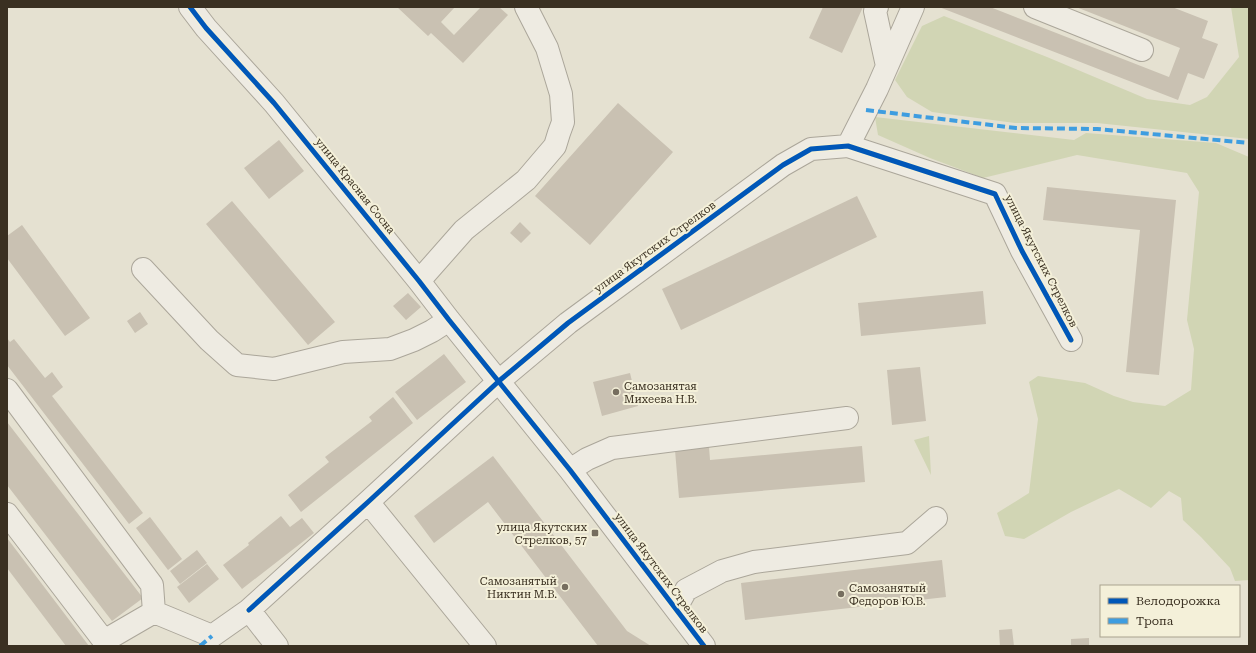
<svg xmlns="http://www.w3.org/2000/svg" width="1256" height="653" font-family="'Roboto Serif',serif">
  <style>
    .green { fill: #d1d5b4 }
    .building { fill: #c9c1b2 }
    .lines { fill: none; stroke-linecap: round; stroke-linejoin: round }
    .minor-casing { stroke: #aba69a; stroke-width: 24 }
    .minor { stroke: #eeebe2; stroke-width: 22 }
    .quiet { stroke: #3e9de0; stroke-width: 4; stroke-dasharray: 8 4; stroke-linecap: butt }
    .cycleway-casing { stroke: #f4f0d9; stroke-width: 8 }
    .cycleway { stroke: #0057b8; stroke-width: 5 }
    .poi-dot { fill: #766e5f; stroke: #f4f0d9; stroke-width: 1.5 }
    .labels { text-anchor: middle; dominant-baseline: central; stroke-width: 4; stroke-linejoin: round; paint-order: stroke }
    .street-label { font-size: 11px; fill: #3a3021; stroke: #f4f0d9 }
    .poi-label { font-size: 11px; fill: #3a3021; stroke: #f4f0d9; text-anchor: start }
  </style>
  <rect width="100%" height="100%" fill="#e5e1d1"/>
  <path class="green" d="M1231 7H1249V139L1097 123H1015L932 112 907 97 895 80 922 26 944 16 1047 57 1147 99 1190 105 1207 97 1239 57Z
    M875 117 1074 140 1086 133 1216 143 1249 157V580L1235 581 1230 568 1201 537 1183 520 1181 498 1169 491 1151 508 1119 489 1071 512 1024 539 1005 536 997 513 1029 493 1038 419 1029 382 1038 376 1085 383 1114 396 1133 402 1165 406 1191 390 1194 349 1187 320 1199 192 1187 173 1077 155 983 178 930 158 878 135Z
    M929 436 931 475 914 440Z"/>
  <path class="building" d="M397 7H455L441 22 454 35 481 7H499L508 15 463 63 431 33 428 36Z
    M823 7H863L842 53 809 38Z
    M939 7H990L1169 77 1180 48 1076 7H1172L1208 21 1202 38 1218 44 1204 79 1188 73 1178 100Z
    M618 103 673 152 590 245 535 196Z
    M279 140 304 171 269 199 244 168Z
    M1047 187 1176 200 1159 375 1126 372 1140 230 1043 220Z
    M857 196 877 237 681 330 662 289Z
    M232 201 335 322 308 345 206 224Z
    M520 222 531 233 521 243 510 233Z
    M22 225 90 318 65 336 7 258V236Z
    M983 291 986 324 861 336 858 303Z
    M408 293 421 307 406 320 393 306Z
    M140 312 148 324 135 333 127 321Z
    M7 338 10 342 14 339 45 378 52 372 63 387 52 396 143 513 129 524 7 365Z
    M444 354 466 382 417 420 395 392Z
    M920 367 926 421 892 425 887 370Z
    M630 373 638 406 602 416 593 382Z
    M393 397 413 423 301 512 288 495 329 462 325 457 372 421 369 417Z
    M7 422 143 598 112 621 7 485Z
    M862 446 865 482 679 498 675 450 709 447 710 460Z
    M493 456 627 631 651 646H598L488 502 434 543 414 516Z
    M281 516 290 527 302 518 314 533 242 589 223 565 249 545 248 543Z
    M150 517 182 559 168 570 136 528Z
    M7 538 89 646H66L7 568Z
    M197 550 207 563 180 584 170 571Z
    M942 560 946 597 745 620 741 583Z
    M207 564 219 579 189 603 177 587Z
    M1012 629 1014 646H1000L999 630Z
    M1089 638V646H1071V639Z"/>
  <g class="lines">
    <defs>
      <path id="minor" d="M190 7 206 28 274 103 419 281 449 320 570 470 704 646
        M877 7 875 11 887 66
        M1035 7 1142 50
        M848 146 877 89 913 7
        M143 269 209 340 237 365 274 369 343 352 390 349 414 340 432 331 449 320
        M419 281 464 230 526 180 555 146 559 133 563 122 561 94 547 48 526 7
        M7 390 152 585 154 612
        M570 470 587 459 612 448 847 418
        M368 502 485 646
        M7 514 104 641 154 612
        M676 608 686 590 722 571 754 562 907 543 936 518
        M249 610 277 646
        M154 612 212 636 249 610 368 502 499 381 568 323 783 165 811 149 848 146 995 194 1022 251 1071 340"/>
    </defs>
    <use href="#minor" class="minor-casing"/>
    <use href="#minor" class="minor"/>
    <path class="quiet" d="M866 110 1016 128 1097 129 1249 143
      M200 646 212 636"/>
    <defs>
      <path id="cycleway" d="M190 7 206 28 274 103 419 281 449 320 570 470 704 646
        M249 610 368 502 499 381 568 323 783 165 811 149 848 146 995 194 1022 251 1071 340"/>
    </defs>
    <use href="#cycleway" class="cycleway-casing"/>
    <use href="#cycleway" class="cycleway"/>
  </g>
  <g class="poi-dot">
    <circle cx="616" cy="392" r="4"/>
    <rect x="591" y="529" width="8" height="8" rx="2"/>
    <circle cx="565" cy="587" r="4"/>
    <circle cx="841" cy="594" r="4"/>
  </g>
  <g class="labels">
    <g class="street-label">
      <text transform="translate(355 186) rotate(51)">улица Красная Сосна</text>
      <text transform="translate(655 247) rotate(-36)">улица Якутских Стрелков</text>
      <text transform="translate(1041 261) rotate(63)">улица Якутских Стрелков</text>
      <text transform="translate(661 573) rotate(53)">улица Якутских Стрелков</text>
    </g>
    <g class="poi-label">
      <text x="624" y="386">Самозанятая<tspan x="624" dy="13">Михеева Н.В.</tspan></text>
      <text x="587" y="527" text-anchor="end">улица Якутских<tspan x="587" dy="13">Стрелков, 57</tspan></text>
      <text x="557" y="581" text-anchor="end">Самозанятый<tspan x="557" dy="13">Никтин М.В.</tspan></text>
      <text x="849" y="588">Самозанятый<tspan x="849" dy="13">Федоров Ю.В.</tspan></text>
    </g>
  </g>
  <rect width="1256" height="653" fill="none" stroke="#3a3021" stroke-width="16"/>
  <rect x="1100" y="585" width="140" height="52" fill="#f4f0d9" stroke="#aaa38f"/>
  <rect x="1108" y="598" width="20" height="6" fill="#0057b8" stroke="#aaa38f"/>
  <text x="1136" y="605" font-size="12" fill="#3a3021">Велодорожка</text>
  <rect x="1108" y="618" width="20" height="6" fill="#3e9de0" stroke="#aaa38f"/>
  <text x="1136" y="625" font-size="12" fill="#3a3021">Тропа</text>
</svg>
